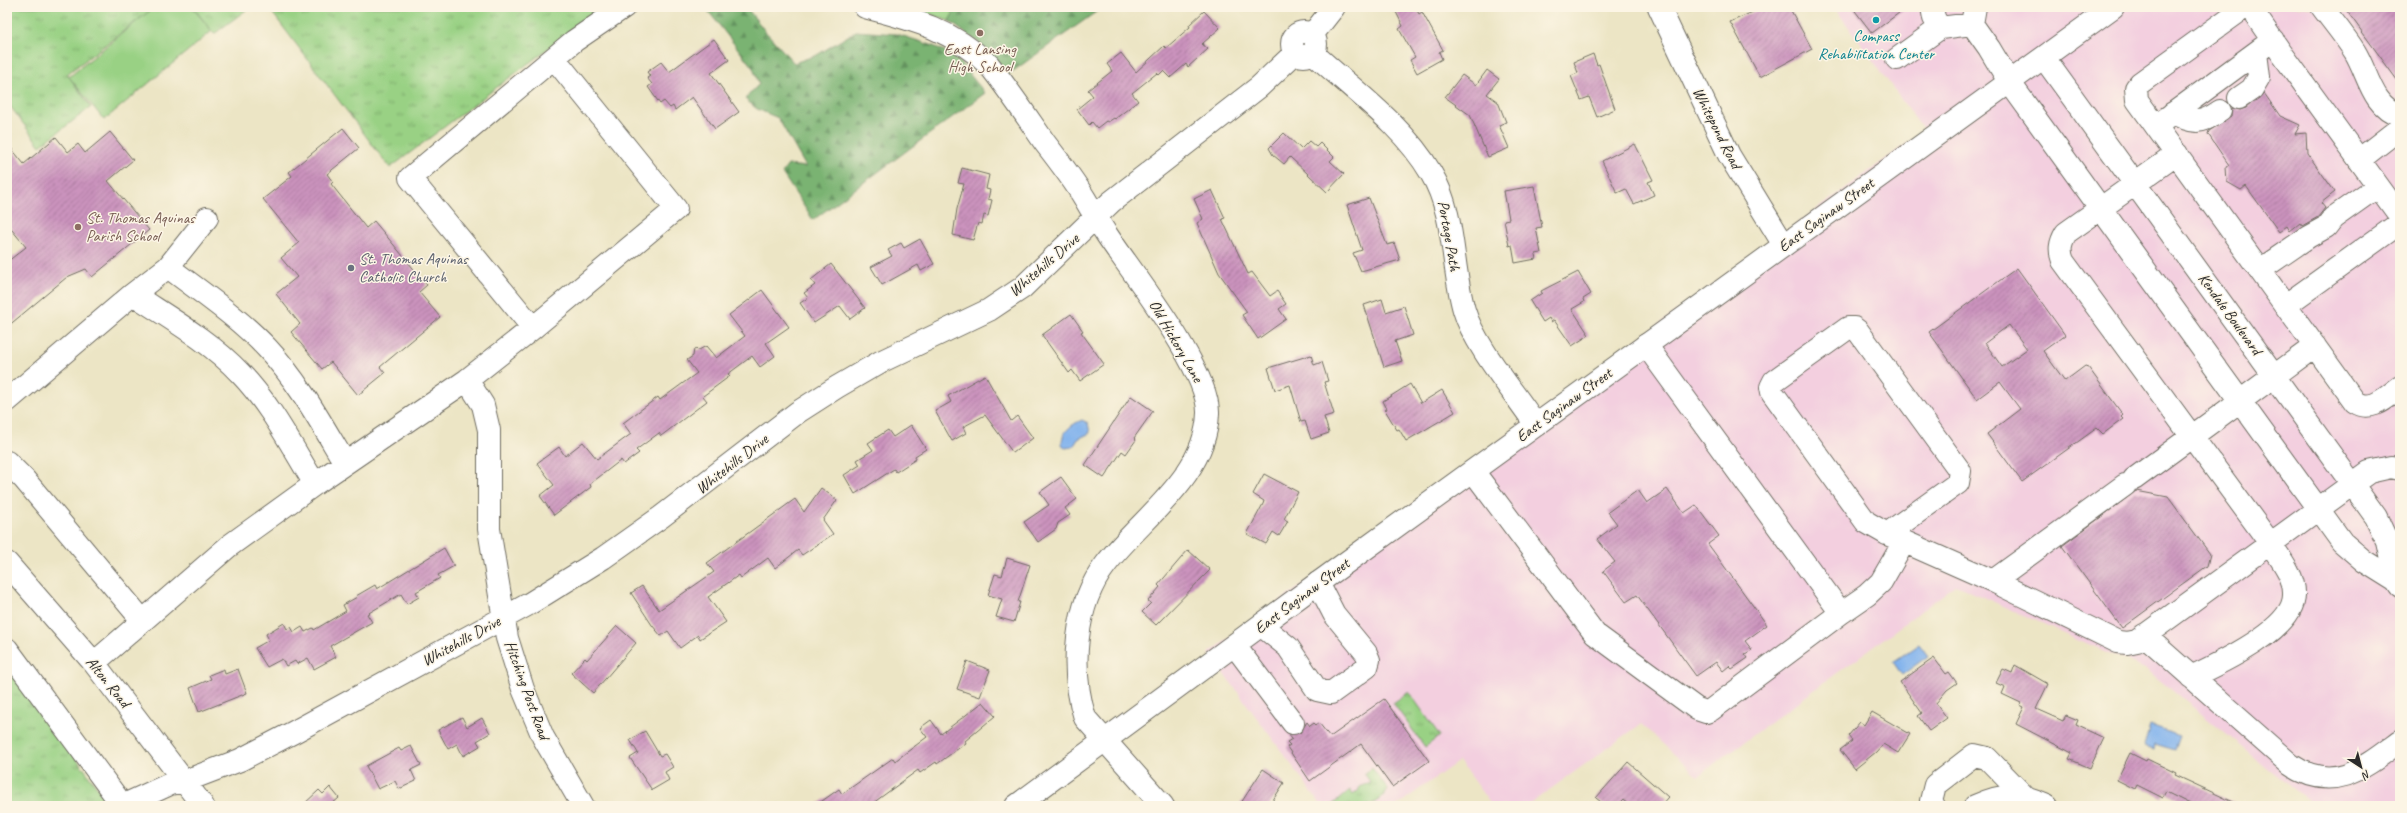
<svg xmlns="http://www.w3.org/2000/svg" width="2407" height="813" font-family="Caveat,sans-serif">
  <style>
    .built { fill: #f3cfdf }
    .green { fill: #99d184; stroke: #627e58 }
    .forest { fill: url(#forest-firs); stroke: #526f4e }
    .park { fill: url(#park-tufts); stroke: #627e58 }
    .water { fill: #81b2ed; stroke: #566e8c }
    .building { fill: url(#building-hatch); fill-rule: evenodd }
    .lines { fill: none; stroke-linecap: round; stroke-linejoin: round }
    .minor-casing { stroke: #6f6c61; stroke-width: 24 }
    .major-casing { stroke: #6f6c61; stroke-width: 24 }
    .minor { stroke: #fff; stroke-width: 22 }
    .major { stroke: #fff; stroke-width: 22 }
    .culture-dot { fill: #0f9aa8; stroke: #fcf5e5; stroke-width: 1.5 }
    .education-dot { fill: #8d6e63; stroke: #fcf5e5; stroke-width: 1.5 }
    .worship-dot { fill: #6b7280; stroke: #fcf5e5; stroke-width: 1.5 }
    .labels { text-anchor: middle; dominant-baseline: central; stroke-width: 3; stroke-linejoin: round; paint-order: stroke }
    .culture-label { font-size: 16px; fill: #0d838f; stroke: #fcf5e5 }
    .education-label { font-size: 16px; fill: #785e54; stroke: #fcf5e5 }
    .street-label { font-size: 16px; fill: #2b2b2b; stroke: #fcf5e5 }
    .worship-label { font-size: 16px; fill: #5b616d; stroke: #fcf5e5; text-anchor: start }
  </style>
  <defs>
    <pattern id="forest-firs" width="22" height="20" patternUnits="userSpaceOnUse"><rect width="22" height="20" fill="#7ab372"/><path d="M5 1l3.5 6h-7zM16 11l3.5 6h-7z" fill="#64925e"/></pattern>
    <pattern id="park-tufts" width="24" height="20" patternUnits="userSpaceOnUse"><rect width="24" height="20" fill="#99d184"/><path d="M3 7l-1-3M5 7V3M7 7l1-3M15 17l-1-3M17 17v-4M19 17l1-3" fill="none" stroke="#7daa6c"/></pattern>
    <pattern id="building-hatch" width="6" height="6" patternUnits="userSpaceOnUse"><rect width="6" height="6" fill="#cb93bd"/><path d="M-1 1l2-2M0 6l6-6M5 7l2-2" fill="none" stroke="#a5789a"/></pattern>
  </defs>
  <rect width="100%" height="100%" fill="#fcf5e5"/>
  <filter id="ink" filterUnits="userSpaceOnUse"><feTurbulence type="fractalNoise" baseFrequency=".025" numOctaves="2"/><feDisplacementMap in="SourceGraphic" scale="8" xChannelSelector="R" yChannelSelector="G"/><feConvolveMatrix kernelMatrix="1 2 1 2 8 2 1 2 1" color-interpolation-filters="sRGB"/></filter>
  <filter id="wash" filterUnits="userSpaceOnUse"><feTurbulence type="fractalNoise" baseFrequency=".012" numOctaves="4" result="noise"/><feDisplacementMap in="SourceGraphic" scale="16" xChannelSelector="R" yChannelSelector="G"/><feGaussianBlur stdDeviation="0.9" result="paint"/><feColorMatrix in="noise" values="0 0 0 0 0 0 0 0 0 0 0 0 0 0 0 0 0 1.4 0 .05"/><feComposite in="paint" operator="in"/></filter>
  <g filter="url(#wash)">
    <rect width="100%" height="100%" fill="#ece5c5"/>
    <path class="built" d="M1834 7H2400V806H2315L2147 670 1956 585 1698 776 1641 724 1527 806H1492L1459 761 1396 806H1322L1209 653 1924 131Z"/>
    <path class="green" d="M154 7H192L212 31 104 120 69 77Z
      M909 7H940L954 12 949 21Z"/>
    <path class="forest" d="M705 7H746L765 31 794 63 817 55 856 31 897 34 931 45 954 55 985 93 813 220 782 173 788 165 806 167 778 118 757 109 745 99 759 84 753 68Z
      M950 7H1103L1009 74 980 44 949 21 954 12Z"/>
    <path class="park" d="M7 7H155L67 74 91 107 40 146 7 102Z
      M193 7H250L214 34Z
      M268 7H603L390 168Z
      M7 663 111 806H7Z
      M1409 692 1440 736 1425 747 1393 703Z
      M1372 768 1388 789C1374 812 1355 806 1331 806L1350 790 1353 795 1359 790V787L1371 783 1364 773Z"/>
    <path class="water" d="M1082 420 1088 423 1090 433 1078 439 1073 447 1065 448 1062 444C1061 432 1072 424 1082 420Z
      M1919 644 1928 656 1902 675 1893 662Z
      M2150 726 2180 736 2175 750 2155 744 2154 749 2144 746Z"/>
    <g id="blocks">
      <path class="building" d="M1406 7H1415L1419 14 1422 12 1443 50 1439 52 1442 59 1417 73 1410 60 1415 57 1399 29 1403 26 1396 12Z
        M1764 7H1789L1812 49 1760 77 1730 22Z
        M1852 7H1907L1872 33Z
        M2344 7H2400V84Z
        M1204 11 1220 28 1202 44 1208 49 1188 67 1186 64 1170 78 1163 71 1159 75 1157 73 1132 93 1138 101 1115 119 1114 118 1108 122 1106 121 1097 128 1092 122 1089 125 1077 109 1093 96 1088 90 1112 71 1107 64 1121 53 1136 72 1164 46 1166 48 1190 27 1189 25Z
        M714 39 729 60 711 73 739 112 715 129 692 97 675 110 673 106 670 108 664 101 660 104 648 87 652 84 647 78 650 76 647 72 661 62 669 72Z
        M1593 54 1597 65 1599 64 1615 109 1597 117 1589 97 1581 100 1571 76 1578 73 1574 62Z
        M1487 70 1499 79 1487 94 1498 102 1506 122 1499 125 1509 148 1488 157 1470 115 1445 97 1462 75 1476 85Z
        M2264 93 2280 116 2300 125 2295 134 2306 133 2307 153 2335 192 2321 203 2325 208 2318 217 2302 226 2300 223 2290 231 2287 226 2279 232 2246 186 2241 190 2227 182 2226 167 2229 165 2208 134 2209 131 2231 117 2232 108 2240 110 2246 108Z
        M343 128 359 148 327 174 333 182 331 184 366 228 374 221 427 285 419 292 440 317 380 367 385 373 358 395 331 362 322 369 291 332 300 324 276 294 297 277 281 258 299 243 263 199 292 176 289 172Z
        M110 132 133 160 108 181 149 230 92 277 86 269 67 277 7 327V262L26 247 7 224V143L24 164 56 137 68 152 78 144 85 153Z
        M1284 133 1301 149 1309 141 1316 147 1320 143 1334 157 1330 161 1344 174 1327 192 1290 157 1284 164 1273 155 1269 148Z
        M1635 144 1653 180 1648 182 1654 195 1634 204 1626 189 1617 193 1602 161Z
        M962 168 989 175 986 189 990 190 988 199 992 200 988 216 984 215 982 224 978 223 973 240 953 235 957 209 964 184 958 183Z
        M1534 186 1542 227 1536 228 1541 253 1535 254 1536 259 1515 263 1512 245 1509 246 1504 220 1509 219 1504 191Z
        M1212 190 1225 218 1222 219 1248 274 1252 272 1270 296 1277 291 1286 304 1279 309 1286 319 1258 339 1242 315 1247 312 1219 273 1197 223 1203 219 1194 199Z
        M1369 198 1387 245 1394 243 1400 260 1361 271 1353 253 1362 250 1347 205Z
        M920 239 934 264 921 271 918 265 882 285 871 267 892 256 888 250 901 243 904 248Z
        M831 264 865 308 850 319 840 306 814 323 800 303 808 298 804 293 815 285 811 280Z
        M2017 268 2065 335 2043 351 2065 381 2085 366 2088 367 2123 415 2121 417 2123 419 2103 434 2097 428 2022 482 1987 434 2020 409 2000 382 1977 399 1929 332ZM2009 325 2027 349 2002 367 1985 343Z
        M1578 272 1591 294 1583 299 1584 302 1572 309 1589 335 1572 346 1554 320 1551 322 1549 318 1543 322 1530 301 1542 293 1541 291Z
        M762 290 789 327 766 343 775 356 760 367 752 356 728 374 730 376 703 396 707 401 661 436 659 433 636 450 639 453 624 464 621 460 590 484 591 487 554 515 540 496 554 485 537 463 559 447 565 456 583 442 597 459 631 434 623 423 658 397 660 400 697 373 687 360 693 356 694 349 699 350 706 346 716 358 745 336 729 315Z
        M1382 299 1386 312 1404 306 1413 335 1395 341 1402 361 1384 367 1364 305Z
        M1071 314 1083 331 1081 332 1104 364 1080 381 1072 370 1069 373 1042 335Z
        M1311 355 1314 365 1322 362 1328 381 1324 382 1334 414 1324 417 1329 433 1311 439 1305 421 1301 422 1290 385 1275 390 1268 368Z
        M985 375 1011 421 1017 416 1033 438 1013 453 985 415 963 427 966 433 952 441 935 411 951 402 948 396Z
        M1410 384 1421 403 1442 390 1455 412 1406 441 1399 429 1397 430 1385 410 1387 409 1383 401Z
        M1131 396 1153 411 1134 438 1136 440 1126 454 1122 451 1104 478 1085 465Z
        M911 425 926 449 915 456 916 459 896 472 894 469 855 494 844 475 860 465 857 460 873 450 868 443 888 430 893 437Z
        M1264 474 1298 492 1284 519 1288 521 1279 536 1273 532 1266 544 1247 534 1263 504 1264 501 1253 494Z
        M1061 477 1077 499 1065 508 1070 515 1058 523 1056 529 1038 542 1024 522 1049 505 1040 492Z
        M821 488 837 500 823 520 833 534 802 555 798 550 775 568 768 558 741 578 739 575 708 597 726 622 700 639 698 635 680 648 668 631 661 636 652 625 631 593 642 586 659 610 714 572 707 563 795 499 804 512Z
        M1667 489 1684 513 1696 505 1719 536 1708 544 1767 625 1745 641 1752 650 1745 654 1748 658 1732 669 1729 666 1723 671 1716 662 1696 676 1637 595 1626 602 1603 571 1615 562 1597 539 1617 524 1608 512 1638 490 1647 503Z
        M2136 491 2168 497 2210 554 2207 566 2122 628 2062 546Z
        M444 548 454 566 438 575 440 578 416 592 419 597 407 604 401 594 367 614 372 622 330 646 336 657 314 669 308 658 297 664 295 661 286 666 282 659 267 667 255 648 269 640 266 634 284 623 287 629 291 627 294 632 302 627 305 632 313 628 314 630 346 611 343 605 357 597 356 596 375 585 377 589Z
        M1188 550 1210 570 1156 625 1142 612 1151 603 1148 601 1160 587 1158 585Z
        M1007 558 1030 565 1018 602H1020L1014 622 996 617 1002 599 988 595 995 574 1002 576Z
        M617 626 636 643 593 693 571 673 585 658 587 660Z
        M1934 658 1946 674 1949 672 1957 683 1947 690 1936 703 1947 718 1929 731 1918 716 1922 713 1900 682Z
        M967 661 990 670 980 697 957 689Z
        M2015 665 2048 684 2036 709 2063 721 2066 715 2078 720 2076 725 2104 738 2090 768 2069 759 2072 753 2016 724 2024 707 2020 705 2021 703 2002 694 2005 687 1996 683 2003 669 2012 673Z
        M224 669 225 674 238 669 247 693 199 712 190 688 211 679 209 675Z
        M1384 699 1429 761 1392 787 1361 744 1310 781 1287 747 1290 745 1287 742 1292 739 1289 735 1300 733 1307 722 1310 726 1314 723 1316 725 1319 723 1330 737Z
        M983 702 995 716 965 741 966 743 937 764 936 762 920 773 918 770 869 806H815L839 789 842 794 893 758 895 761 927 737 920 728 931 720 941 734Z
        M1872 712 1910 734 1898 753 1883 744 1876 752 1855 769 1840 750 1852 741 1848 736 1860 722 1864 725Z
        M462 717 467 727 482 718 490 733 477 741 480 746 463 756 457 744 448 749 438 730Z
        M645 731 660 756 665 754 673 767 665 772 669 780 652 790 630 758 638 753 630 740Z
        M411 746 421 765 411 770 416 781 399 789 395 781 378 789 366 766 399 748 401 751Z
        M2130 753 2146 761 2147 759 2176 773 2175 775 2242 806H2194L2166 792 2163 798 2137 785 2135 789 2117 780Z
        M1628 762 1668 797 1660 806H1630L1623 800 1617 806H1606L1596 798Z
        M1263 769 1284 783 1269 806H1239Z
        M330 787 339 798 332 804 334 806H302L319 790 323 794Z"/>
    </g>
  </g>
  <g filter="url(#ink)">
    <use href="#blocks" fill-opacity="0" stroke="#6f6c61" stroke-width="1"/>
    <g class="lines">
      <defs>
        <path id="minor" d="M865 7C915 20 951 29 989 65 1009 90 1027 117 1045 143 1059 161 1073 179 1085 199 1092 211 1099 223 1107 235 1132 273 1209 369 1208 413 1206 477 1142 517 1106 564 1074 605 1070 670 1085 718L1163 806
          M1659 7 1729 155 1784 245
          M1932 7 1934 18 1940 28
          M1975 7 1972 24 1989 48 2010 83 2342 542 2364 561 2396 581 2400 587
          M2245 7 2140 83 2136 88 2137 100 2355 402C2372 413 2386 397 2400 387
          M2253 7 2258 19 2280 51 2400 216
          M2322 7C2333 22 2345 36 2355 52 2368 73 2372 107 2400 115
          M1292 44a12 12 0 1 1 24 0a12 12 0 1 1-24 0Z
          M1312 35 1334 7
          M1313 53C1353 90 1403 125 1431 173 1456 215 1451 265 1464 310 1474 345 1515 393 1536 425
          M2044 58 2376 517 2387 541 2396 581
          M1897 59 1940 28 1972 24
          M2239 98 2252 89 2259 77 2256 53
          M2173 113C2194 123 2200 125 2220 111
          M2156 126 2273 40
          M2177 154 2066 233C2060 243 2059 250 2063 261L2270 543C2280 558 2295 576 2294 595 2294 630 2218 664 2191 677
          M2359 160 2400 128
          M168 267C202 293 238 317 267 348 299 382 321 423 345 463
          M2260 270 2308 237 2326 227 2333 218 2378 186
          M133 294C169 318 210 341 240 373 271 405 292 447 315 484
          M2286 305 2400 223
          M533 328 676 209 554 58
          M467 380 483 405 489 430V529L507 638 523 689 543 737 583 806
          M7 401 133 294 168 267 207 218
          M7 462 24 479 142 620
          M1473 471 1595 634 1697 709 1706 712 1711 710 1841 613 1646 345
          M2134 479 2315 346
          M1887 534 1958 483 1960 471 1858 331 1854 328H1848L1774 381 1771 387 1772 392 1866 522 1887 534 1993 581 2118 642 2127 643 2137 641 2369 472 2391 467 2400 469
          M7 563 94 663 203 806
          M1993 581 2125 485
          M1841 613 1867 595 1881 582 1904 542
          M1262 626 1288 647 1317 690 1331 693 1367 667 1369 660 1366 653 1334 614 1318 583
          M2144 635 2291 765C2334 794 2365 767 2400 741
          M1235 646 1293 723
          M7 649 123 806
          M94 663 229 546 315 484 467 380 533 328 410 178 574 41 624 7
          M122 806 170 784 185 781 240 760 294 732 529 604 603 558 661 517 798 412 837 387 880 362 989 310 1022 288 1111 202 1259 87 1295 53
          M1934 806 1931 801 1935 785 1974 755 1987 758 2025 797
          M1975 806C2004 793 2017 793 2047 806"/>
        <path id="major" d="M1016 806 1318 583 2113 7"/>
      </defs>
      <use href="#minor" class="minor-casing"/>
      <use href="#major" class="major-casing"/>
      <use href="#minor" class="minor"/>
      <use href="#major" class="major"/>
    </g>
  </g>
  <circle class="culture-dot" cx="1876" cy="20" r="4"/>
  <g class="education-dot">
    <circle cx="980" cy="33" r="4"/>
    <circle cx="78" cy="227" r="4"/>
  </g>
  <circle class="worship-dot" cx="351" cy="268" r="4"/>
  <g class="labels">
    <g class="culture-label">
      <text x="1876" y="36">Compass<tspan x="1876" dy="18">Rehabilitation Center</tspan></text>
    </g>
    <g class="education-label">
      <text x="980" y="49">East Lansing<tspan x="980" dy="18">High School</tspan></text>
      <text x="86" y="218" text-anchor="start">St. Thomas Aquinas<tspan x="86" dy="18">Parish School</tspan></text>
    </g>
    <g class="street-label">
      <text transform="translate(1717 128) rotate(63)">Whitepond Road</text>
      <text transform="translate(1826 215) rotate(-36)">East Saginaw Street</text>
      <text transform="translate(1449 236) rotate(80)">Portage Path</text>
      <text transform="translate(1044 265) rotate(-41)">Whitehills Drive</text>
      <text transform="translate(2230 314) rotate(54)">Kendale Boulevard</text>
      <text transform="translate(1176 341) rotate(60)">Old Hickory Lane</text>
      <text transform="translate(1564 405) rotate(-36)">East Saginaw Street</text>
      <text transform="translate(732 464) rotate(-38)">Whitehills Drive</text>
      <text transform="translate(1302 596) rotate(-37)">East Saginaw Street</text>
      <text transform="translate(461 641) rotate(-29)">Whitehills Drive</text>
      <text transform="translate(108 682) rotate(51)">Alton Road</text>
      <text transform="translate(527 690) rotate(70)">Hitching Post Road</text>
    </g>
    <g class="worship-label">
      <text x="359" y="259">St. Thomas Aquinas<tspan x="359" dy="18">Catholic Church</tspan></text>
    </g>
  </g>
  <rect width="2407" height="813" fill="none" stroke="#fcf5e5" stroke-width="24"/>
  <g transform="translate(2361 767) rotate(144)" stroke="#fcf5e5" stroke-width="3" paint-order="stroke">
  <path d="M0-3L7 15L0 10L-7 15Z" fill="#2b2b2b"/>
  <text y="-6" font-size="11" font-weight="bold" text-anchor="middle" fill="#2b2b2b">N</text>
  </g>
</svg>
